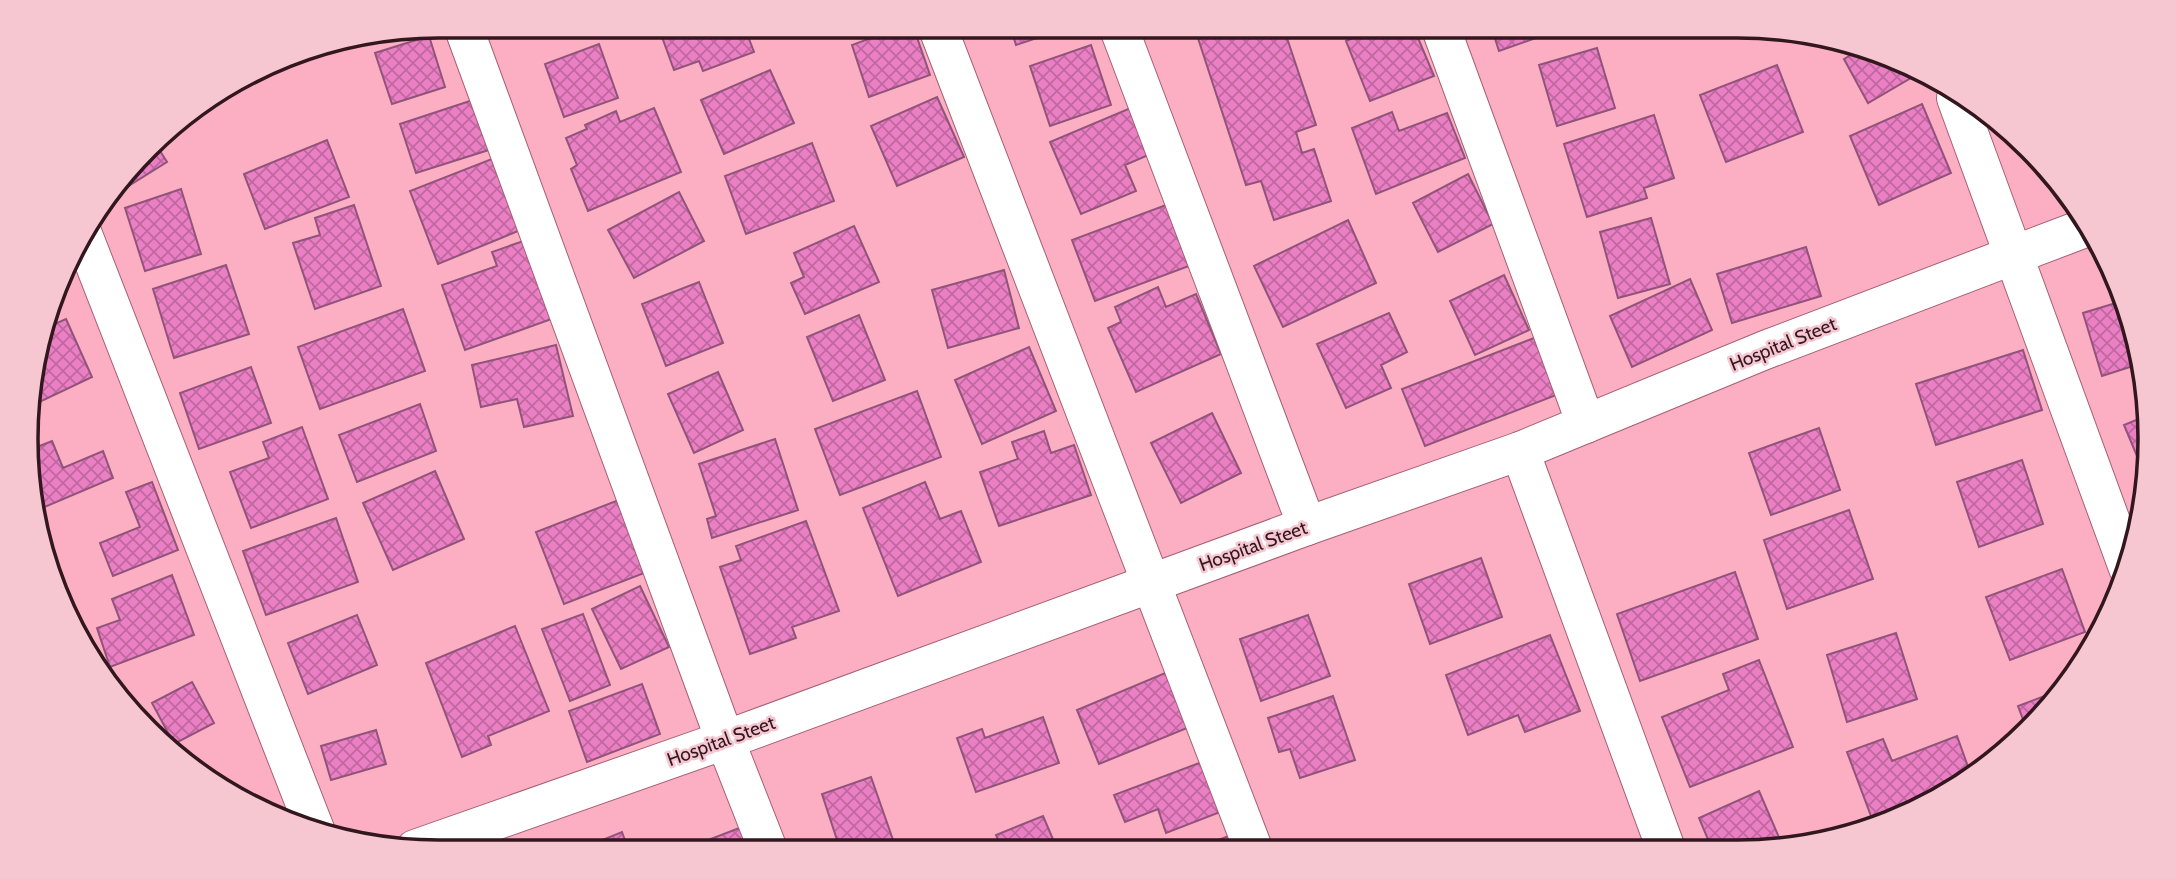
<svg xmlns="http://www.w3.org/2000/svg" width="2176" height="879" font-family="Cabin,sans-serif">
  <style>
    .building { fill: url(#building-cross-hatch); stroke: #90547a; stroke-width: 2 }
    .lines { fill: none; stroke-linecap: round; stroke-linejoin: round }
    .street-casing { stroke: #a66074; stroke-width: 40 }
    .secondary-casing { stroke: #a66074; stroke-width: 40 }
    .street { stroke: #fff; stroke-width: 38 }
    .secondary { stroke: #fff; stroke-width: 38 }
    .labels { text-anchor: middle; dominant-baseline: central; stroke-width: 5; stroke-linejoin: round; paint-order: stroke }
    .street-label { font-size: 19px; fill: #33171f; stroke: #f6c6d1 }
    .rim { fill: none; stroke: #33171f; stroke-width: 3.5 }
  </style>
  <defs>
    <pattern id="building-cross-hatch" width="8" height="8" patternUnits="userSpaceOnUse" patternTransform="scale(1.75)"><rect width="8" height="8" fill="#eb7fc4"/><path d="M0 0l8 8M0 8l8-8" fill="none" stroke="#bf679f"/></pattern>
  </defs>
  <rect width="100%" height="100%" fill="#fcaec2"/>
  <path class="building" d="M658 26H744L754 52 703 71 699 61 674 70Z
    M903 26H913L930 75 869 97 852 45Z
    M1010 26H1073L1016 45Z
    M1194 26H1293L1296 35 1287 38 1316 125 1296 132 1302 153 1314 149 1331 201 1274 220 1261 181 1246 185Z
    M1381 26H1413L1434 76 1370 101 1346 41Z
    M1491 26H1570L1499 51Z
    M429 36 445 87 392 104 375 53Z
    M599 44 618 98 564 117 545 64Z
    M1091 45 1111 105 1050 126 1030 66Z
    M1864 47 1869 48 1916 75 1868 103 1844 59Z
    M1597 48 1615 108 1557 126 1539 65Z
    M1777 65 1803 132 1726 162 1700 95Z
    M770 70 794 123 724 154 701 100Z
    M937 97 964 157 897 186 871 126Z
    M479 98 495 148 416 173 400 124Z
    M1922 104 1951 173 1879 205 1850 136Z
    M1133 107 1153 153 1125 165 1136 191 1081 214 1050 142Z
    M654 108 681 172 588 211 571 169 577 165 566 138 587 129 585 125 616 111 620 122Z
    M1392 112 1399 131 1447 113 1465 158 1376 194 1352 128Z
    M1654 115 1674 178 1644 188 1647 198 1587 217 1564 144Z
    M327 140 349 197 265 229 244 174Z
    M155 143 167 162 122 190 120 186Z
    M812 143 834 201 746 234 725 176Z
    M502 155 523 229 438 264 410 191Z
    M1468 174 1493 224 1438 252 1413 203Z
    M181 189 201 254 145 271 125 208Z
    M679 192 704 241 634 278 608 230Z
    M354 205 381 286 315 309 293 243 320 235 315 218Z
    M1166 205 1189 266 1095 301 1072 240Z
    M1651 218 1670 284 1618 298 1600 232Z
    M1348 220 1376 283 1283 327 1254 266Z
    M854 226 879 282 805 314 791 283 804 277 794 253Z
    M532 238 560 316 465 350 442 285 497 266 492 252Z
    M1806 247 1821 296 1732 323 1717 274Z
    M226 265 249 334 174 358 153 289Z
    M1004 270 1019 328 948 348 932 290Z
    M1504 275 1529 330 1475 355 1450 301Z
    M1690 279 1712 330 1632 367 1610 316Z
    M699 282 723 343 666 366 642 304Z
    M1158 287 1166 307 1196 294 1221 354 1136 392 1108 328 1121 322 1115 307Z
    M2119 302 2136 365 2102 376 2083 313Z
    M403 309 425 371 320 409 298 347Z
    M1389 313 1407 352 1381 365 1391 388 1346 408 1317 344Z
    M859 315 885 380 833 401 807 337Z
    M66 319 92 377 31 406 30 385 50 326Z
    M1542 335 1564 392 1425 446 1402 389Z
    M556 345 573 416 524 427 517 399 481 407 472 365Z
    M1029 347 1056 411 982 444 955 380Z
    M2023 350 2042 410 1936 445 1916 384Z
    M251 367 271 423 199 449 180 393Z
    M718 372 743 430 694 453 668 394Z
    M917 391 941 457 840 495 815 429Z
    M420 404 436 451 357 482 339 435Z
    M1212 413 1241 473 1181 503 1151 443Z
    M2148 415 2142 468 2124 425Z
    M302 427 328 499 251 528 230 472 269 458 263 442Z
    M1819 428 1840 490 1771 515 1749 453Z
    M1044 431 1051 453 1074 445 1091 495 999 526 980 472 1018 459 1012 442Z
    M775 439 798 510 712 538 707 519 716 516 699 464Z
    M52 441 63 468 103 451 113 478 35 511 32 449Z
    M2022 460 2043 524 1979 547 1957 482Z
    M435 471 464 539 393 570 363 503Z
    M152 482 178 550 113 576 100 543 140 527 126 492Z
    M925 482 940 519 961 511 981 562 898 596 863 508Z
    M624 498 652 570 564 604 536 532Z
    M1849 510 1873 579 1787 609 1764 540Z
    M336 518 358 582 266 615 243 551Z
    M806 521 839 611 792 627 796 638 750 654 720 567 741 560 736 546Z
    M1481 558 1502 617 1430 644 1409 584Z
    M2062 569 2085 632 2010 660 1986 597Z
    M1735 572 1758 639 1640 681 1617 614Z
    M172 575 194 635 110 667 97 628 120 620 112 599Z
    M640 586 669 647 621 669 592 609Z
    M583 614 610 685 570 701 542 629Z
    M357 615 377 665 308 694 288 643Z
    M1308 615 1330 676 1261 701 1240 639Z
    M515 626 549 711 488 736 491 745 462 757 426 663Z
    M1896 633 1917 699 1847 722 1827 655Z
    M1550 635 1580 711 1525 732 1518 715 1468 735 1446 675Z
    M1759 660 1793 747 1690 787 1662 717 1729 690 1723 674Z
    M1170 671 1192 726 1099 764 1077 710Z
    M192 682 214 723 174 744 152 703Z
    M642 684 660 734 587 762 569 711Z
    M2063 689 2027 730 2018 706Z
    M1333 696 1355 760 1300 778 1290 749 1279 752 1268 718Z
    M1043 717 1059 763 976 792 957 738 982 729 985 738Z
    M376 730 386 764 331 780 321 746Z
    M1957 736 1971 775 1919 810 1874 824 1847 752 1883 739 1892 761Z
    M1210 759 1228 809 1166 833 1158 809 1125 822 1114 795Z
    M871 777 893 840 858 852H841L822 794Z
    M1759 791 1784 849H1712L1699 818Z
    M1043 816 1058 851H1003L996 835Z
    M747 825 757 852H677Z
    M622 832 629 852H599L595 843Z
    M1239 832 1246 851H1190Z
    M920 844 922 851 896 852Z"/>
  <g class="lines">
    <defs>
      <path id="street" d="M463 26 725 740 769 852
        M937 26 1254 851
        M1118 26 1307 526
        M1440 26 1586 424
        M1956 98 2128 568
        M82 232 316 832
        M1520 451 1666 849"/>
      <path id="secondary" d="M415 849 725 740 1307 526 1520 451 1765 350 2085 228"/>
    </defs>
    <use href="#street" class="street-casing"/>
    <use href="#secondary" class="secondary-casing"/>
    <use href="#street" class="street"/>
    <use href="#secondary" class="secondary"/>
  </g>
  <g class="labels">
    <g class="street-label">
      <text transform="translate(1783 344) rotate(-22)">Hospital Steet</text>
      <text transform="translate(1253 546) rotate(-20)">Hospital Steet</text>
      <text transform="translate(721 741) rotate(-20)">Hospital Steet</text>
    </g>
  </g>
  <path d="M0 0H2176V879H0ZM439 38H1737A401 401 0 0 1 2138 439V439A401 401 0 0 1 1737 840H439A401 401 0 0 1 38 439V439A401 401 0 0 1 439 38Z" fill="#f6c6d1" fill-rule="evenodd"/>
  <path class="rim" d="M439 38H1737A401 401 0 0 1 2138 439V439A401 401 0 0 1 1737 840H439A401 401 0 0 1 38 439V439A401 401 0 0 1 439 38Z"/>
</svg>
